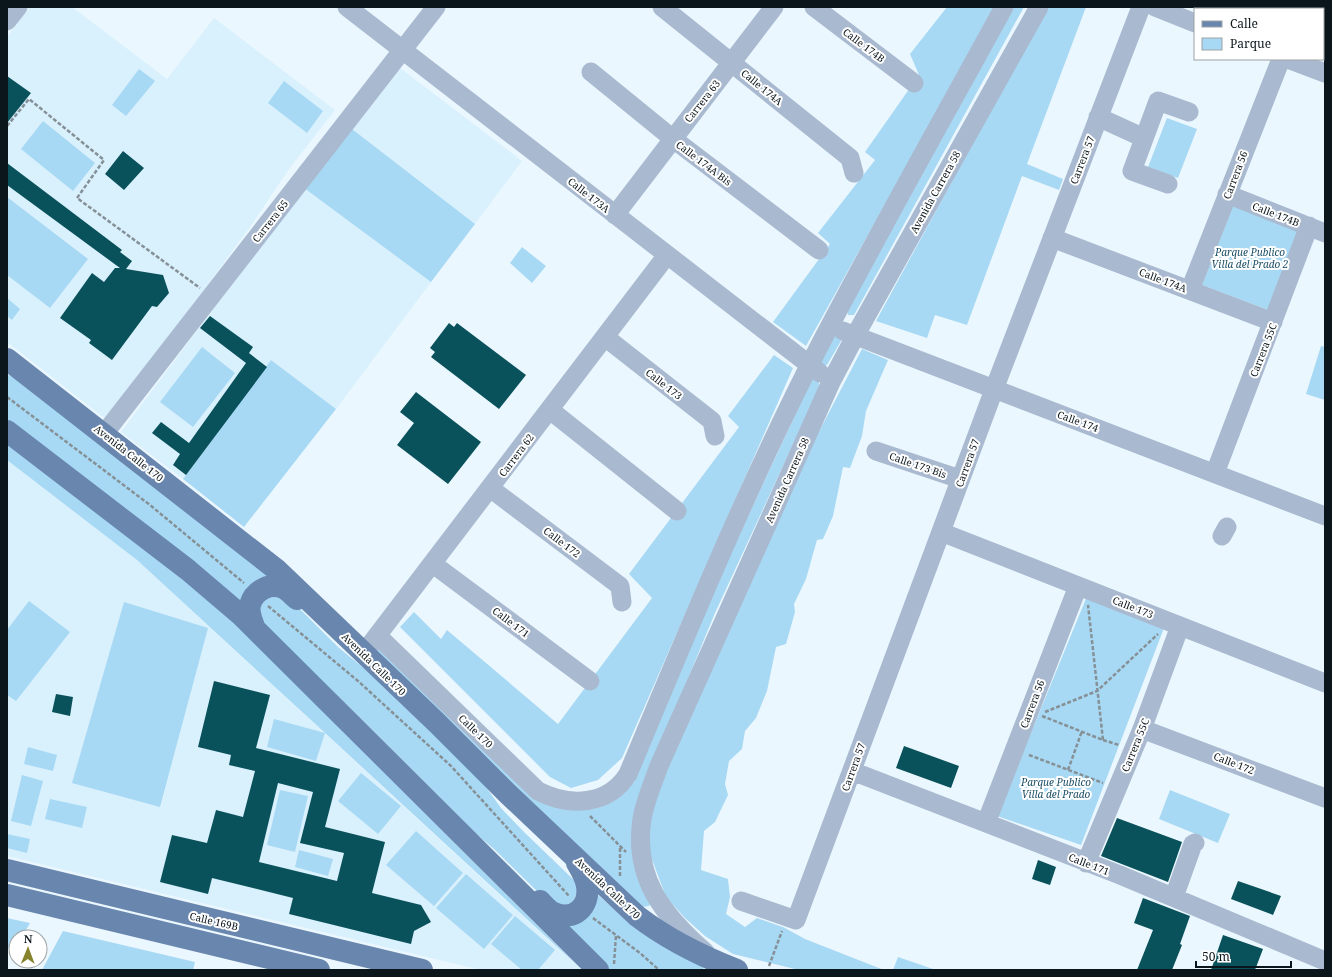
<svg xmlns="http://www.w3.org/2000/svg" width="1332" height="977" font-family="'Noto Serif',serif">
  <style>
    .built { fill: #d9f0fd }
    .green { fill: #a8d9f4 }
    .building { fill: #0a525b; fill-rule: evenodd }
    .lines { fill: none; stroke-linecap: round; stroke-linejoin: round }
    .path { stroke: #859197; stroke-width: 2.5; stroke-dasharray: 4 2; stroke-linecap: butt }
    .minor { stroke: #a9b9d0; stroke-width: 19 }
    .major { stroke: #6986ae; stroke-width: 22 }
    .labels { text-anchor: middle; dominant-baseline: central; stroke-width: 4; stroke-linejoin: round; paint-order: stroke }
    .street-label { font-size: 10px; fill: #0a161b; stroke: #fff }
    .park-label { font-size: 10px; font-style: italic; fill: #194d65; stroke: #fff }
  </style>
  <rect width="100%" height="100%" fill="#ebf7fe"/>
  <path class="built" d="M30 7H72L167 79 214 18 335 110 289 169 248 230 107 420 7 342V37Z
    M400 68 522 161 475 224 352 129Z
    M304 188 431 282 336 409 271 360 183 479 121 432Z
    M7 460 137 560 581 970H481L7 856Z"/>
  <path class="green" d="M947 7H995L806 346 773 322 830 244 818 233 875 160 865 152 919 75 910 54Z
    M1013 7H1024L854 315H848L847 310Z
    M1047 7H1086L1027 164 1063 179 1059 190 1022 176 967 325 935 315 927 338 876 321Z
    M139 69 155 81 126 116 112 105Z
    M284 81 323 111 307 133 268 103Z
    M1167 118 1197 129 1178 178 1148 167Z
    M43 121 95 163 73 191 21 149Z
    M352 129 475 224 431 282 304 188Z
    M7 197 88 259 50 308 7 275Z
    M1233 205 1299 230 1268 310 1202 285Z
    M522 247 546 266 532 283 510 263Z
    M7 298 20 309 12 320 7 316Z
    M835 336 840 338 841 341 827 365H824L820 362Z
    M1321 346 1325 347V400L1306 394Z
    M202 347 235 373 193 427 160 402Z
    M862 349 888 360 866 411 862 436 850 468 843 467 833 516 823 539 817 540 806 579 794 604 795 612 786 644 776 647 767 691 756 718 745 731 742 749 729 761 725 784 728 795 715 822 704 831 701 870 728 879 730 897 726 914 745 927 757 918 783 927 805 939 884 970H799L733 954 705 936 685 918 666 897 647 846 650 814 661 783 812 445Z
    M774 355 793 368 622 758 598 780 571 788 550 777 400 627 414 612 441 639 447 630 558 724 652 598 629 574 739 427 728 416Z
    M271 360 336 409 244 527 183 479Z
    M7 374 37 390 271 573 244 606 7 424Z
    M812 379H816L819 382V388L715 613 642 790 652 900 649 906 637 908 376 651 380 649 560 807C595 813 611 808 634 782L706 606Z
    M7 436 183 571 582 970 325 733 316 761 267 747 274 719 325 733 137 560 7 460Z
    M266 593 292 601 338 647 388 688 486 787 501 808 524 832 576 882 579 889 570 908 546 900 494 849 455 816 273 633 261 619 258 605Z
    M1087 596 1164 628 1081 845 997 816Z
    M29 601 70 632 16 701 7 695V630Z
    M124 602 208 628 160 807 72 783Z
    M28 747 57 755 53 771 24 764Z
    M361 773 401 806 378 834 338 801Z
    M22 775 43 781 31 826 11 821Z
    M280 790 308 796 295 852 267 845Z
    M1170 790 1230 814 1218 843 1159 819Z
    M50 799 87 807 82 828 45 819Z
    M416 831 463 873 434 906 386 865Z
    M7 834 30 839 27 853 7 848Z
    M299 850 333 859 328 876 295 867Z
    M466 874 513 915 484 949 436 908Z
    M595 894 598 895 624 918 702 966 704 970H609L568 929 569 923Z
    M515 916 555 950 538 970H522L491 944Z
    M7 918 30 923 22 937H16L15 950 7 947Z
    M63 931 195 962 193 970H42Z
    M898 957 936 970H893Z"/>
  <path class="building" d="M7 76 31 93 7 123Z
    M123 151 144 168 124 190 105 174Z
    M7 163 122 250 120 252 132 261 126 269 163 275 169 293 157 307 152 306 112 360 89 343 91 340 60 318 92 273 104 282 115 268H120L7 185Z
    M210 316 253 347 249 353 267 367 186 475 173 465 180 454 152 433 161 422 189 443 246 363 200 328Z
    M449 323 454 327 457 323 526 375 499 409 431 357 435 352 430 348Z
    M416 392 481 442 448 484 397 445 414 423 400 412Z
    M214 681 270 695 256 748 340 769 325 827 385 842 372 893 421 905 431 922 414 931 411 944 289 914 293 898 212 878 208 894 160 882 172 835 207 843 216 810 243 817 255 771 229 765 231 755 198 747ZM278 783 313 792 300 843 344 853 337 881 259 862Z
    M56 694 73 697 70 716 52 712Z
    M904 746 959 766 951 788 896 768Z
    M1117 818 1182 842 1168 882 1101 856Z
    M1038 860 1056 867 1050 885 1032 879Z
    M1238 881 1281 896 1273 915 1231 899Z
    M1143 898 1190 916 1180 944 1182 945 1172 970H1137L1153 930 1134 923Z
    M1223 935 1263 949 1255 970H1211Z"/>
  <g class="lines">
    <path class="path" d="M7 126 29 99 104 160 77 198 200 288
      M7 397 150 505 244 583
      M268 606 358 681 451 766 569 896
      M1045 712 1097 691 1158 634
      M1042 716 1103 740 1088 605
      M1103 740 1119 745
      M1029 755 1103 783
      M1068 770 1082 731
      M590 816 626 852
      M620 876V846
      M593 918 640 953 659 970
      M614 964 616 935
      M769 966 782 931"/>
    <path class="minor" d="M347 7 820 373
      M662 7 850 158 854 173
      M814 7 914 83
      M1155 7 1195 23
      M1261 9 1263 7
      M7 21 18 7
      M1288 59 1325 73
      M591 72 672 138 819 250
      M1098 117 1144 138
      M1168 184 1132 171 1158 101 1189 112
      M1227 194 1325 233
      M615 215 774 7
      M1052 238 1273 322
      M1190 290 1281 59
      M843 331 1325 516
      M605 337 712 421 715 436
      M550 410 677 511
      M104 434 436 7
      M876 451 960 479
      M1215 473 1309 226
      M490 488 620 586 622 602
      M941 532 1325 683
      M1222 536 1227 527
      M433 564 590 681
      M378 636 538 791C569 807 608 806 628 774 685 637 742 499 809 366 871 245 939 126 1004 7
      M370 645 667 255
      M1142 729 1325 798
      M852 771 1120 875 1325 961
      M986 823 1078 586
      M1086 863 1142 729 1180 626
      M1174 897 1193 844 1195 843
      M741 901 796 920 998 379 1141 7
      M705 952C663 915 633 878 642 819 645 801 653 783 659 766L831 382 860 327 1039 7"/>
    <path class="major" d="M7 359 277 570 437 723 507 793 637 916C667 939 701 956 737 970
      M7 431 188 570 242 616 598 970
      M255 629C252 621 248 613 250 605 254 590 272 581 285 589 289 591 293 596 297 599
      M7 870 422 970
      M7 895 319 970
      M540 901C544 905 549 911 554 913 574 922 590 906 587 886 586 878 581 870 577 863"/>
  </g>
  <g class="labels">
    <g class="street-label">
      <text transform="translate(864 45) rotate(37)">Calle 174B</text>
      <text transform="translate(762 87) rotate(39)">Calle 174A</text>
      <text transform="translate(702 101) rotate(-52)">Carrera 63</text>
      <text transform="translate(1082 160) rotate(-69)">Carrera 57</text>
      <text transform="translate(704 163) rotate(37)">Calle 174A Bis</text>
      <text transform="translate(1235 175) rotate(-69)">Carrera 56</text>
      <text transform="translate(935 192) rotate(-61)">Avenida Carrera 58</text>
      <text transform="translate(589 195) rotate(38)">Calle 173A</text>
      <text transform="translate(1276 214) rotate(21)">Calle 174B</text>
      <text transform="translate(270 221) rotate(-52)">Carrera 65</text>
      <text transform="translate(1163 280) rotate(21)">Calle 174A</text>
      <text transform="translate(1263 350) rotate(-69)">Carrera 55C</text>
      <text transform="translate(664 384) rotate(38)">Calle 173</text>
      <text transform="translate(1078 421) rotate(20)">Calle 174</text>
      <text transform="translate(129 453) rotate(38)">Avenida Calle 170</text>
      <text transform="translate(516 455) rotate(-53)">Carrera 62</text>
      <text transform="translate(967 463) rotate(-70)">Carrera 57</text>
      <text transform="translate(918 465) rotate(19)">Calle 173 Bis</text>
      <text transform="translate(787 480) rotate(-66)">Avenida Carrera 58</text>
      <text transform="translate(562 542) rotate(37)">Calle 172</text>
      <text transform="translate(1133 607) rotate(21)">Calle 173</text>
      <text transform="translate(511 622) rotate(37)">Calle 171</text>
      <text transform="translate(374 664) rotate(44)">Avenida Calle 170</text>
      <text transform="translate(1032 704) rotate(-69)">Carrera 56</text>
      <text transform="translate(476 731) rotate(44)">Calle 170</text>
      <text transform="translate(1135 745) rotate(-68)">Carrera 55C</text>
      <text transform="translate(1234 763) rotate(21)">Calle 172</text>
      <text transform="translate(853 767) rotate(-70)">Carrera 57</text>
      <text transform="translate(1089 864) rotate(21)">Calle 171</text>
      <text transform="translate(608 888) rotate(43)">Avenida Calle 170</text>
      <text transform="translate(214 921) rotate(13)">Calle 169B</text>
    </g>
    <g class="park-label">
      <text x="1250" y="252">Parque Publico<tspan x="1250" dy="12">Villa del Prado 2</tspan></text>
      <text x="1056" y="782">Parque Publico<tspan x="1056" dy="12">Villa del Prado</tspan></text>
    </g>
  </g>
  <rect width="1332" height="977" fill="none" stroke="#0a161b" stroke-width="16"/>
  <rect x="1194" y="8" width="130" height="52" fill="#ffffff" stroke="#9da2a4"/>
  <rect x="1202" y="21" width="20" height="6" fill="#6986ae" stroke="#9da2a4"/>
  <text x="1230" y="28" font-size="12" fill="#0a161b">Calle</text>
  <rect x="1202" y="38" width="20" height="12" fill="#a8d9f4" stroke="#9da2a4"/>
  <text x="1230" y="48" font-size="12" fill="#0a161b">Parque</text>
  <g transform="translate(28 949) rotate(1)"><circle r="19" fill="#ffffff" stroke="#9da2a4"/>
  <path d="M0-3L7 15L0 10L-7 15Z" fill="#86832c"/>
  <text y="-6" font-size="11" font-weight="bold" text-anchor="middle" fill="#0a161b">N</text>
  </g>
  <path d="M1196 961v6h95v-6" fill="none" stroke="#0a161b" stroke-width="2"/>
  <text x="1202" y="961" font-size="12" fill="#0a161b" stroke="#ffffff" stroke-width="3" paint-order="stroke">50 m</text>
</svg>
